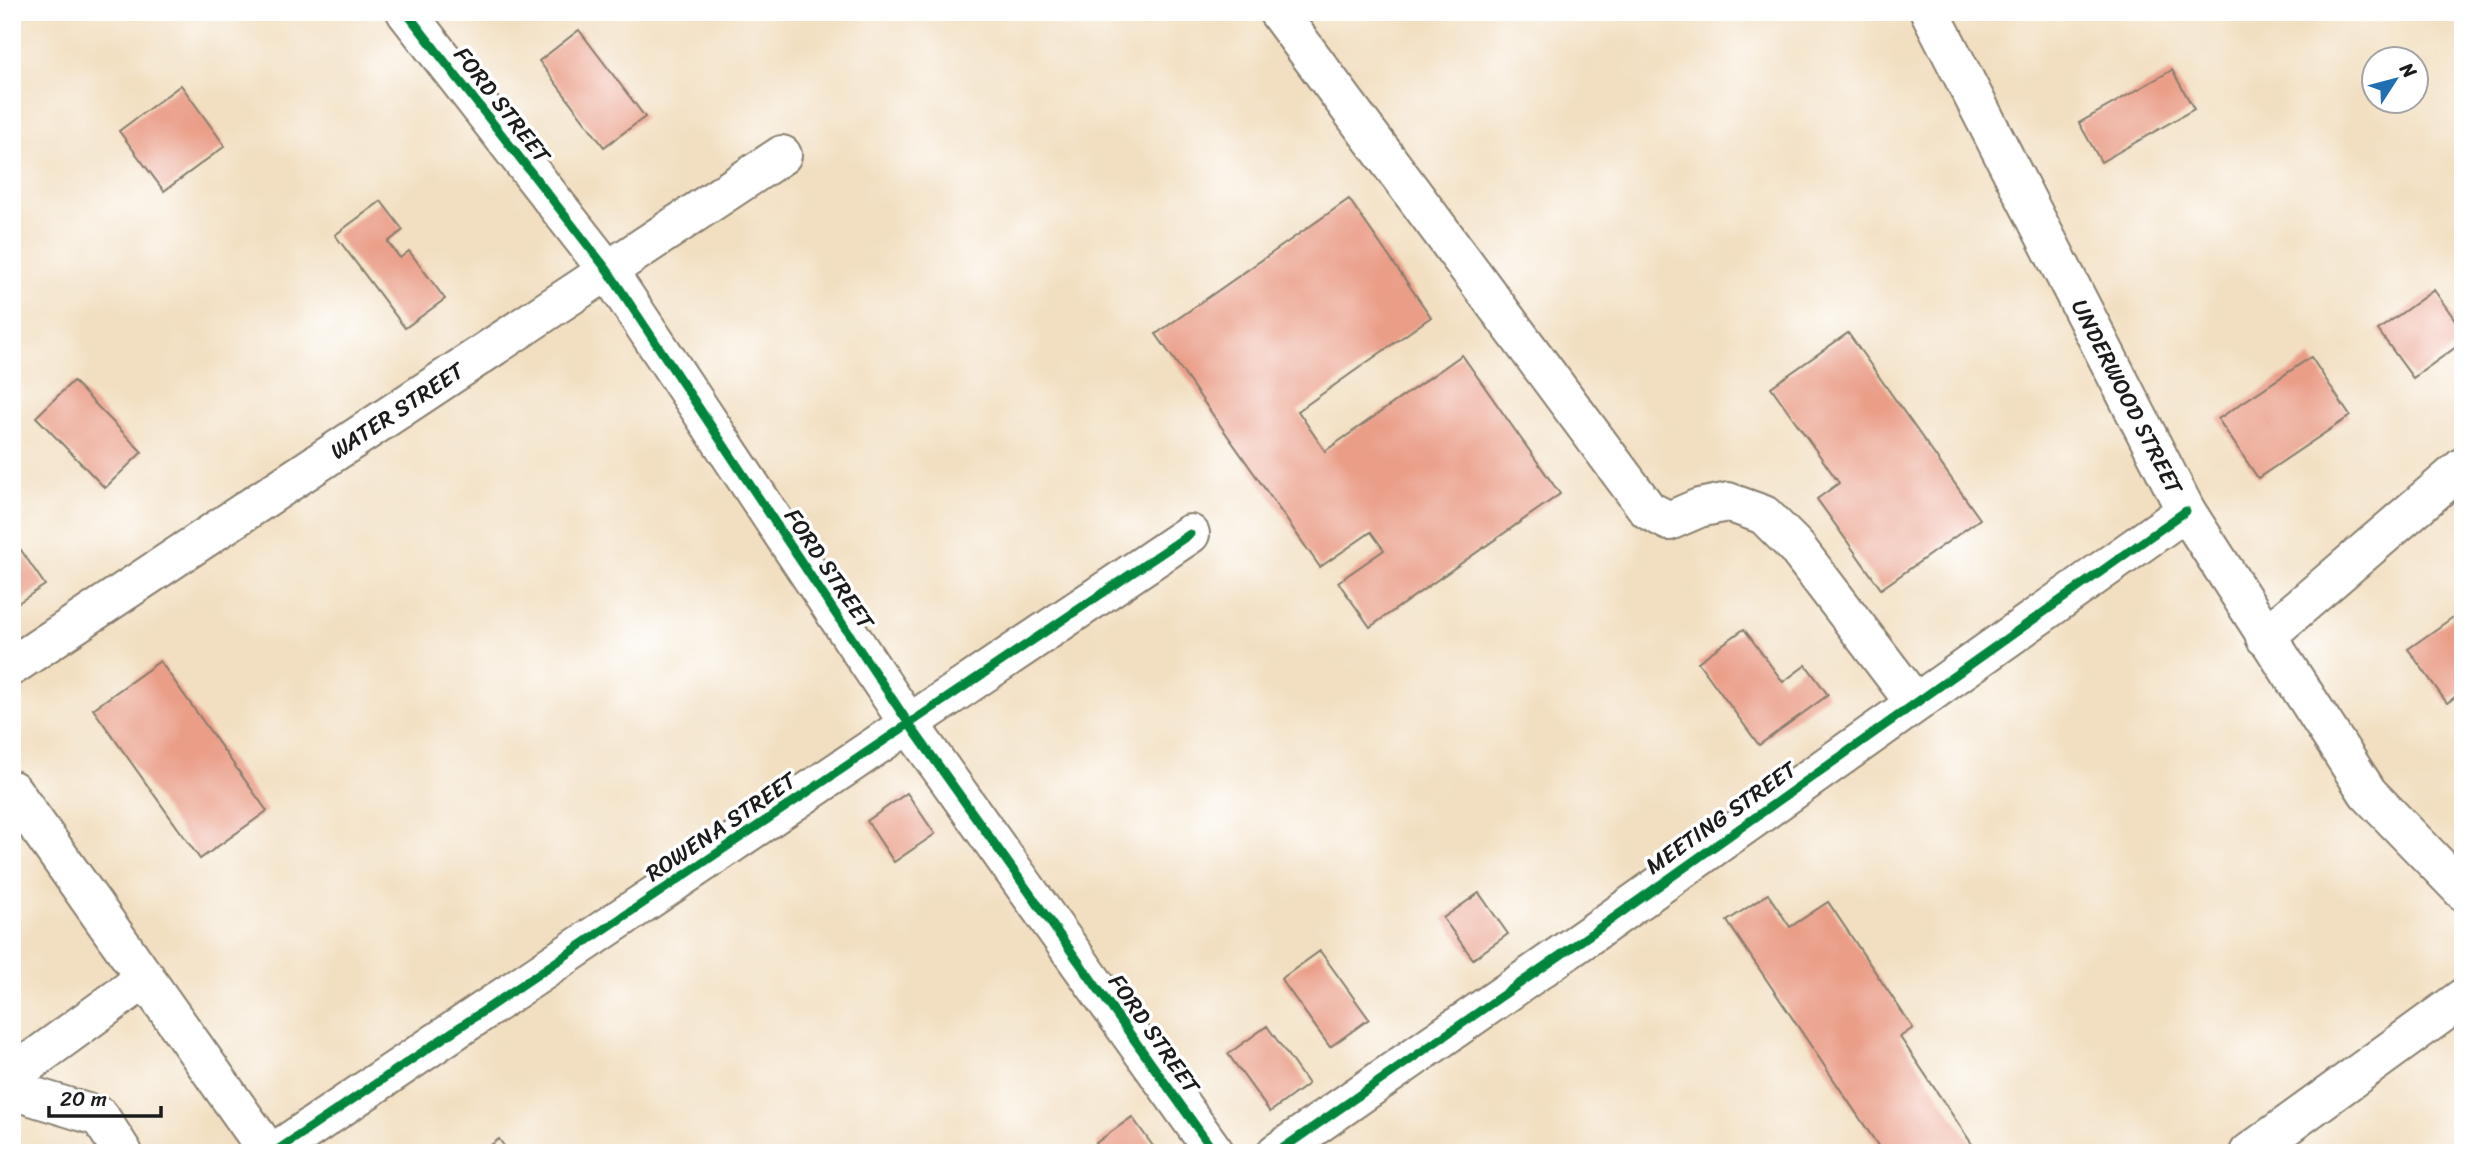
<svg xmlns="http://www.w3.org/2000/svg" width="2475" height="1165" font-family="Sriracha,sans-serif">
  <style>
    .building { fill: #ea9e88 }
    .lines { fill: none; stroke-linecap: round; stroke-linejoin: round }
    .minor-casing { stroke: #877e6e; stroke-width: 42 }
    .minor { stroke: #fff; stroke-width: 38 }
    .cycleway-casing { stroke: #fff; stroke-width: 13 }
    .cycleway { stroke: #00873e; stroke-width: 9 }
    .labels { text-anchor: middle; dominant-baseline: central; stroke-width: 7; stroke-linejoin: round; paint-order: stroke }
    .street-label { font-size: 23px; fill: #1c1c1c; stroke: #fff }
  </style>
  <rect width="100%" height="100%" fill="#fff"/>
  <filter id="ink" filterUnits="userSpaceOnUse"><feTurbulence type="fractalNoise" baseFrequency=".0143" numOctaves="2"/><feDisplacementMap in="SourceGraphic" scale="14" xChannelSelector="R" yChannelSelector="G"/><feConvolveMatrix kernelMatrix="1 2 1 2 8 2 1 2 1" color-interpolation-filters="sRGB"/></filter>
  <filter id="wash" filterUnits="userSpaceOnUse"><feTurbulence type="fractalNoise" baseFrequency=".00686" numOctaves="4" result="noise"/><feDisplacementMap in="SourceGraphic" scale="28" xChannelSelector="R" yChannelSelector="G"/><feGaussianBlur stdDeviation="1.57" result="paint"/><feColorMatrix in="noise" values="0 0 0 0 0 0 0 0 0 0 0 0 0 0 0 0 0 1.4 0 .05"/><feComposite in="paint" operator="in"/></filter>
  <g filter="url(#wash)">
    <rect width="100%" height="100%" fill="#f2dfc1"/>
    <g id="blocks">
      <path class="building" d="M579 30 645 117 604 147 539 61Z
        M2172 70 2194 109 2101 162 2079 123Z
        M181 85 225 146 164 191 119 131Z
        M1349 199 1431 317 1298 411 1325 451 1462 355 1560 494 1370 627 1338 582 1384 550 1371 532 1320 567 1156 334Z
        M381 201 403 230 388 242 400 258 409 251 445 299 405 328 335 235Z
        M2434 290 2463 331V342L2413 378 2378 330Z
        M1848 333 1980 519 1881 589 1817 499 1839 483 1771 387Z
        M2311 357 2350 416 2258 478 2218 419Z
        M73 381 142 452 105 488 36 417Z
        M12 537 45 585 12 607Z
        M2459 613 2463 618V691L2447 703 2408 649Z
        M1744 629 1783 682 1806 665 1828 695 1759 745 1698 662Z
        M160 661 267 811 200 859 93 709Z
        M907 793 935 834 894 862 867 821Z
        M1479 893 1508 934 1473 959 1443 918Z
        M1768 894 1790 927 1828 902 1913 1028 1900 1037 1978 1153H1883L1727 921Z
        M1320 951 1369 1019 1330 1047 1281 979Z
        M1267 1026 1308 1084 1270 1112 1228 1054Z
        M1132 1117 1158 1153H1103L1096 1143Z
        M499 1139 509 1153H480Z"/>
    </g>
  </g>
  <g filter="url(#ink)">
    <use href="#blocks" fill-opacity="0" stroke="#877e6e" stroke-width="2"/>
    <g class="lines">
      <defs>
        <g id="minor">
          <path d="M406 12 608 271 909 724 1215 1153"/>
          <path d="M1278 12 1648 510 1669 521 1699 508 1728 502 1764 515 1796 547 1915 703"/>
          <path id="s1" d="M1930 12 2186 511 2368 793 2463 891"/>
          <path d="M2265 637 2463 467"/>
          <path id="s2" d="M12 666 782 155"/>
          <path d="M12 790 269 1153"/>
          <path d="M12 1075 146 978"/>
          <path d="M12 1090 100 1117 123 1153"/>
          <path d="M273 1153 1190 534"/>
          <path d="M1276 1153 1598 929 2186 511"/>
          <path d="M2249 1153 2463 998"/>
        </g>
      </defs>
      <use href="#minor" class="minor-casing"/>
      <use href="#minor" class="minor"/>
      <defs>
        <path id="cycleway" d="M406 12 608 271 909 724 1215 1153
          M273 1153 1190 534
          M1276 1153 1598 929 2186 511"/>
      </defs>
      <use href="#cycleway" class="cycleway-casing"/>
      <use href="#cycleway" class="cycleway"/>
    </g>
  </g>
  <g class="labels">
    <g class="street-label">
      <text transform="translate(502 105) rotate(52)">FORD STREET</text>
      <text stroke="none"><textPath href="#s1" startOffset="432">UNDERWOOD STREET</textPath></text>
      <text stroke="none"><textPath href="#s2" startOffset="462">WATER STREET</textPath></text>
      <text transform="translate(829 569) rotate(56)">FORD STREET</text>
      <text transform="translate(1721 818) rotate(-35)">MEETING STREET</text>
      <text transform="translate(721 827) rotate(-34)">ROWENA STREET</text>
      <text transform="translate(1154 1034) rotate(55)">FORD STREET</text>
    </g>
  </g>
  <rect width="2475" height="1165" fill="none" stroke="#fff" stroke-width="42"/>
  <g transform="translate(2395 80) rotate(54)"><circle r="33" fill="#ffffff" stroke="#a4a4a4" stroke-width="2"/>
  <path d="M0-5L12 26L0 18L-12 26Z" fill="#1f6fb2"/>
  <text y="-10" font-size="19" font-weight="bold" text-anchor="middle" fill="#1c1c1c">N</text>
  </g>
  <path d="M49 1106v10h112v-10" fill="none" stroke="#1c1c1c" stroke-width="3.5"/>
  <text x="60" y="1106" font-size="21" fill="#1c1c1c" stroke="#ffffff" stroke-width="5" paint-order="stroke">20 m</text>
</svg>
